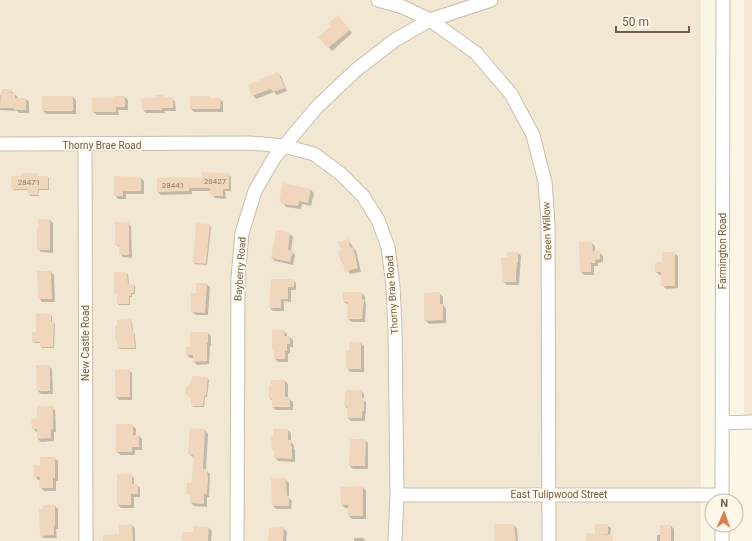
<svg xmlns="http://www.w3.org/2000/svg" width="752" height="541" font-family="Roboto,sans-serif">
  <style>
    .residential { fill: #f2e7d3 }
    .shadow { fill: #0003 }
    .building { fill: #efd6bd }
    .lines { fill: none; stroke-linecap: round; stroke-linejoin: round }
    .minor-casing { stroke: #ccbdab; stroke-width: 15 }
    .minor { stroke: #fff; stroke-width: 13 }
    .labels { text-anchor: middle; dominant-baseline: central; stroke-width: 3.5; stroke-linejoin: round; paint-order: stroke }
    .number-label { font-size: 8px; fill: #917b68 }
    .street-label { font-size: 10px; fill: #725d4b; stroke: #fef8ea }
  </style>
  <rect width="100%" height="100%" fill="#fbf5e4"/>
  <path class="residential" d="M0 0H701V541H0Z
    M744 0H752V422H744Z"/>
  <path class="shadow" d="M341 20 352 33 332 51 320 37Z
    M277 73 281 76 287 91 277 95 274 92 256 99 253 95Z
    M10 90 18 97V99H26L29 102V113H19L17 111 0 110V95H3Z
    M163 96 165 98H172L175 102 176 111H165V113H146L143 110Z
    M73 97 76 100V114H46L43 111Z
    M125 97 128 100V110H118L119 115H97L93 112 112 99Z
    M210 97 212 99H220L223 102V112H194L191 109Z
    M37 174 39 177H47L49 178V190H39V196H30L29 190H14L12 188Z
    M228 174 231 177V191H225L226 199 215 198 212 195V191H192V194L161 195 158 192Z
    M141 178 144 181V194H126V199H118L115 195Z
    M284 184 311 190 314 193 311 206 302 204 301 209 286 207 281 201Z
    M50 220 53 223V253L41 252 38 249Z
    M128 223 131 226 132 258 123 257 120 254V248L116 244Z
    M210 225 211 227 207 265 195 264 194 262Z
    M290 234 293 237 291 251 295 255 293 265 275 261 272 258Z
    M348 240 356 251 361 272 350 274 342 262V252Z
    M592 243 595 246V252H599L603 256V262L598 263V266H594V275H584L581 272Z
    M508 253H518L521 256 519 285H507L504 282Z
    M674 253 678 256V288L666 289 662 285V275H660L656 272 663 262Z
    M38 272H51L54 275 55 302H42L39 298Z
    M127 273 128 274 129 285H134L135 286V294H132V297H130V305H119L118 304V295L115 293Z
    M293 280 296 283V290H291V302L284 301V311H273L270 308Z
    M206 284 210 287 208 315H196L192 312 197 294Z
    M362 293 365 297V301L366 303 365 322H352L348 319 349 305 344 302Z
    M440 294 443 297V305L446 308V323L429 324 425 320Z
    M51 315 52 316V323L55 324 54 348H42L41 347V343H35L33 342Z
    M131 320 132 322 133 332 135 334 136 349H120L118 348Z
    M284 331 287 334V337H290L293 340V347H290V353L288 354V362H278L275 359V352L273 350Z
    M208 333 211 336V346H210L209 364 197 365 194 362V358H190L187 355V348H191Z
    M361 343 364 346V372H350L347 368 350 352Z
    M49 366 52 369 53 394H41L38 391Z
    M129 370 132 373V400H119L116 397V371Z
    M207 378 209 380 207 397H205L204 407H193L192 405Z
    M285 381 288 384V398L293 402V410H276L272 407 273 401 270 399Z
    M346 391H361L364 394V400L366 402V414H365V421H351L348 418V409L345 406Z
    M52 407 55 410 56 432H54V441L41 442 38 439V432H36L33 428 38 419Z
    M132 425 136 429V436H139L142 439V450H135V455H121L117 452Z
    M191 429 205 430 208 434 206 470 210 474 209 497H207V507L194 506 191 503V496L187 493 192 484 194 458 189 454Z
    M287 430 291 433V442L294 445V449L295 450V462L278 461 275 457V451L273 449Z
    M365 440 368 443V469H353L350 466Z
    M54 458 58 461V481H56V491H44L40 487 41 480H38L35 476 41 466Z
    M131 475 134 478V485H137L140 488V497H134V508H121L118 505Z
    M286 479 289 483V498L292 501 291 509H276L273 506Z
    M363 487 366 491V519H352L349 516V508H345L342 505Z
    M55 506 58 509V529H56L57 538H44L41 535Z
    M132 525 135 529V541H118Z
    M514 525 517 529 518 541H494Z
    M607 525 611 528 610 536 603 541H587Z
    M671 526 674 529V541H657V535H661Z
    M209 528 212 531 211 541H183L184 539 194 534Z
    M283 528 287 532 286 541H270Z
    M354 538H363L366 541H354Z"/>
  <path class="building" d="M338 15 350 30 328 48 318 37 331 26 328 24Z
    M278 72 285 88 273 92 271 89 252 96 248 85Z
    M1 89H11V93H15V98H26V110H14V108H0Z
    M156 95H163V97H173V108H162V110H142L141 98H156Z
    M42 96H73V111H42Z
    M114 96H125V107H116V112H92V98H112Z
    M190 96H211V98H221L220 109H190Z
    M202 172 229 173V189H223V196H211L210 188H189V191L157 192V178L178 177 202 178Z
    M21 173H38V176H48V189H38L39 195H28V189H11V176H21Z
    M114 176 141 177V191H123V196H114Z
    M283 183 311 189 308 203 299 201 298 206 282 204V201H279Z
    M38 219H50V250H37V228H38Z
    M115 222H129V255H119V245H115Z
    M196 223 210 224 206 264 193 263Z
    M276 230 290 233 288 250 293 251 290 262 271 258Z
    M349 239 350 248 353 247 358 268 345 272 343 262 341 263 338 251H341L338 242Z
    M579 242H592L593 251H600V259L595 260V263H591V272H580Z
    M507 252H518V263H517L516 272V282H503L501 257H507Z
    M662 252H675V286H661V272H655V263L662 262Z
    M37 271H51L52 299H38Z
    M114 272H127L128 284H134V293H131V296H129V304H117V294H114Z
    M271 279H294V287H288V299H281V308H269Z
    M196 283H207L205 313 191 312V293H196Z
    M343 292H362V299H364L362 319H347L348 302H343Z
    M440 292V304H443V320L424 321V293Z
    M36 313 51 314V322H54L53 347H40V342H32V332H36Z
    M131 319 132 331H134L135 348H117V340H115V325L117 326V320Z
    M272 330H285L284 336H290V344H287V351H285V359H274V350H272Z
    M190 332H208V343H207V361L193 362V355H186V347H190Z
    M349 342H361V369H346V351H349Z
    M36 365H50V391H37Z
    M130 369V397H115V370Z
    M192 376 208 377 206 397 204 396 203 406H191V398L185 393 186 387 191 383Z
    M271 380H285V397H290V407H272V399H269V385L271 386Z
    M346 390H362V398H364V411H362V418H347V406H344Z
    M37 406H53V429H51V438L37 439V429H32L31 419 37 418Z
    M116 424H133V435H139V447H132V452H116Z
    M190 428 205 429 203 469H207L208 478 207 494H204V504L190 503V494H186L187 483H191L192 477 193 455H188Z
    M273 429H288V440H291V446H292V459L274 458V449H272L271 436H273Z
    M350 439H366L365 466H349Z
    M40 457H55V478H53V488H39L40 477H34V465H40Z
    M117 474H132V484H138V494H131V505H117Z
    M271 478H286L287 496H289V506H272Z
    M363 486V516H348V505H341L340 487Z
    M43 505H55V526H54V535L40 536 39 509H43Z
    M132 524 133 541H103V535L119 534V525Z
    M494 524H514L516 541H495Z
    M595 524H608V534H601L613 535V541H586V533L595 534Z
    M660 525H671V541H660Z
    M193 526 209 527 208 541H184L180 536 183 535V532H193Z
    M284 527 283 541H268L269 528Z"/>
  <g class="lines">
    <defs>
      <path id="minor" d="M378 0 403 7 430 20 476 53 511 94 533 135 545 182 548 223 549 541
        M0 144 250 143 284 146 314 154 341 174 363 196 378 220 388 247 393 286 395 330 397 495 395 541
        M85 145 86 541
        M722 423 752 422
        M397 495H722
        M722 501 723 0
        M237 541 238 278 242 233 255 191 274 158 317 107 356 70 395 40 430 20 491 0
        M722 541V525"/>
    </defs>
    <use href="#minor" class="minor-casing"/>
    <use href="#minor" class="minor"/>
  </g>
  <g class="labels">
    <g class="number-label">
      <text x="215" y="181">28427</text>
      <text x="29" y="182">28471</text>
      <text x="173" y="185">28441</text>
    </g>
    <g class="street-label">
      <text x="102" y="145">Thorny Brae Road</text>
      <text transform="translate(547 231) rotate(-92)">Green Willow</text>
      <text transform="translate(722 251) rotate(-90)">Farmington Road</text>
      <text transform="translate(240 269) rotate(-86)">Bayberry Road</text>
      <text transform="translate(392 295) rotate(-94)">Thorny Brae Road</text>
      <text transform="translate(85 343) rotate(-90)">New Castle Road</text>
      <text x="559" y="494">East Tulipwood Street</text>
    </g>
  </g>
  <g transform="translate(724 513) rotate(2)"><circle r="19" fill="#fef8ea" stroke="#c6baaa"/>
  <path d="M0-3L7 15L0 10L-7 15Z" fill="#df7e4f"/>
  <text y="-6" font-size="11" font-weight="bold" text-anchor="middle" fill="#725d4b">N</text>
  </g>
  <path d="M616 26v6h73v-6" fill="none" stroke="#725d4b" stroke-width="2"/>
  <text x="622" y="26" font-size="12" fill="#725d4b" stroke="#fef8ea" stroke-width="3" paint-order="stroke">50 m</text>
</svg>
